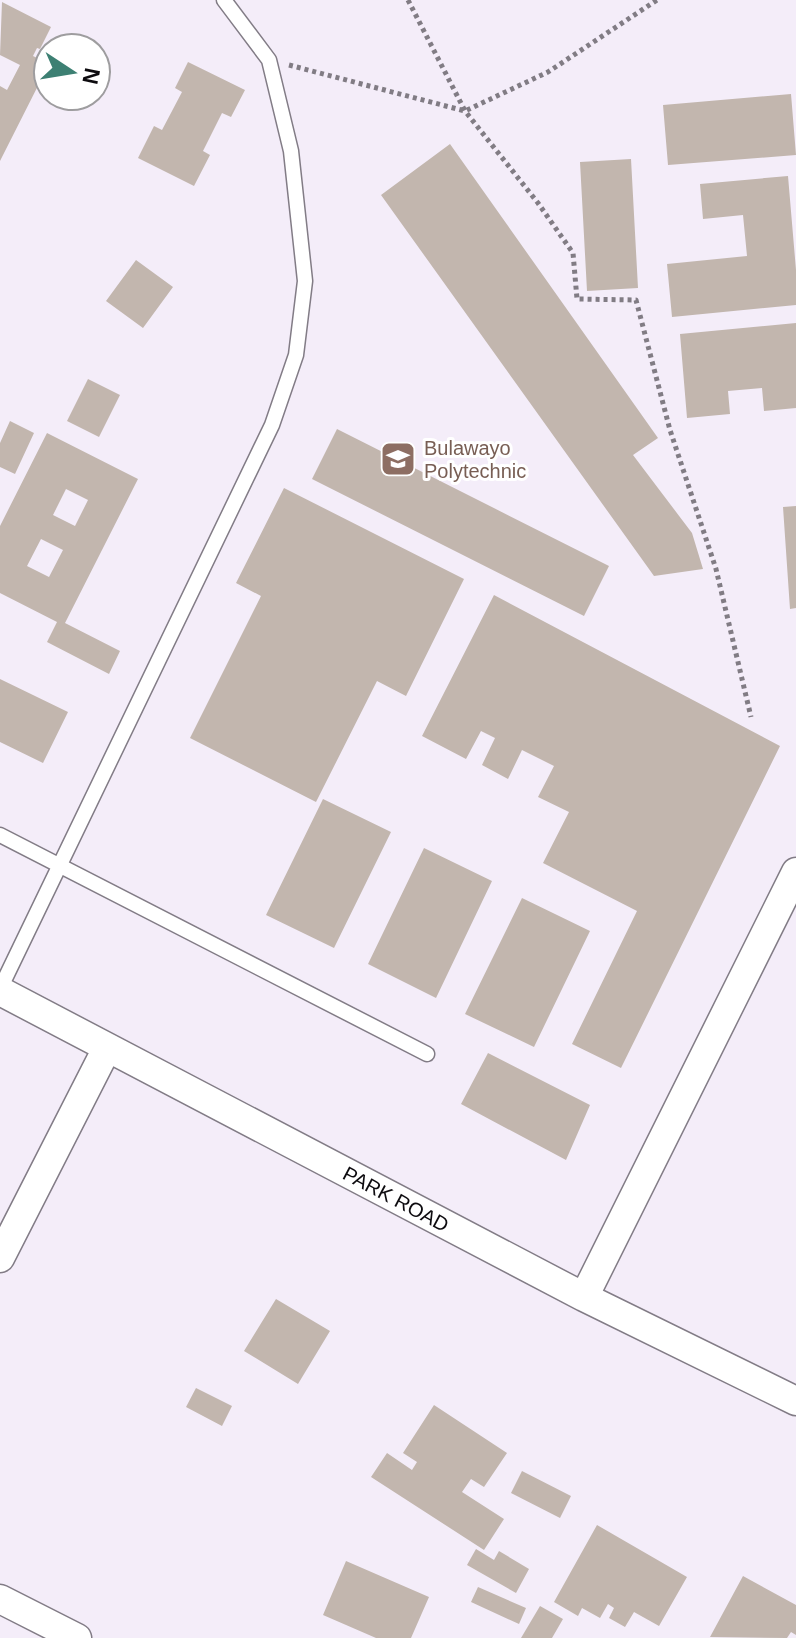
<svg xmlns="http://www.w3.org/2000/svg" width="796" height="1638" font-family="Helvetica,sans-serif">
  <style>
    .building { fill: #c2b6ae; fill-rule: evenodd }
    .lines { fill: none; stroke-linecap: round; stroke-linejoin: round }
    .lane-casing { stroke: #827c86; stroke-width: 17 }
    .street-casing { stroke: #827c86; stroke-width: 31 }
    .path { stroke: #817c84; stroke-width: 5; stroke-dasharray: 4 4; stroke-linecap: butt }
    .lane { stroke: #fff; stroke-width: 14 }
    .street { stroke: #fff; stroke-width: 28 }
    .labels { text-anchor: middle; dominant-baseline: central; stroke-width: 6; stroke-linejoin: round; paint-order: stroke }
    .education-label { font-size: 20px; fill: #785e54; stroke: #fff; text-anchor: start }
    .street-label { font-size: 20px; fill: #0d0b0f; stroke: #fff }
  </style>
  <rect width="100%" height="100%" fill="#f4edf9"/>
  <path class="building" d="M2 2 51 27 40 49 37 48 33 56 48 63V66L0 161V86L7 90 20 65 0 55Z
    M188 62 245 90 231 117 222 113 203 151 210 155 194 186 138 158 154 126 162 130 182 92 175 88Z
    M791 94 796 155 668 165 663 105Z
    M450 144 658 438 633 455 692 533 703 569 654 576 381 195Z
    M631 159 638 288 587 291 580 162Z
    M788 176 796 270V305L672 317 667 264 747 256 743 215 703 219 700 184Z
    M136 260 173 287 143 328 106 301Z
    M796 323V408L764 411 762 388 728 391 730 414 687 418 680 334Z
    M88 379 120 395 99 437 67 421Z
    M10 421 34 433 15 474 0 467V443Z
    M337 429 609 566 584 616 312 479Z
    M47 433 138 479 65 623 120 651 109 674 47 642 57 622 0 593V526ZM66 489 88 500 75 526 53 515ZM41 539 63 550 49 577 27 566Z
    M284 488 464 579 406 696 377 681 316 802 190 738 261 596 236 583Z
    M796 506V608L790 609 783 507Z
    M494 595 780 746 621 1068 572 1044 637 911 543 863 569 812 538 797 554 766 522 750 508 779 482 765 495 738 481 731 466 759 422 736Z
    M0 679 68 712 43 763 0 742Z
    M323 799 391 832 334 948 266 915Z
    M424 848 492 881 436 998 368 964Z
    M522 898 590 931 534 1047 465 1014Z
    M488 1053 590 1105 566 1160 461 1104Z
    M276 1299 330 1331 298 1384 244 1351Z
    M196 1388 232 1406 222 1426 186 1407Z
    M434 1405 507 1453 484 1487 471 1479 462 1492 504 1519 484 1550 371 1477 387 1453 412 1470 417 1462 403 1453Z
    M522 1471 571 1496 560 1518 511 1493Z
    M597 1525 687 1577 659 1626 634 1612 625 1627 609 1618 614 1608 608 1604 600 1618 582 1608 578 1616 554 1602Z
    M476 1549 494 1560 499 1551 529 1569 516 1593 467 1565Z
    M346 1561 429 1597 411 1638H376L323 1615Z
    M743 1576 796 1605V1635L791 1632 787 1638 710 1637Z
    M478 1587 526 1608 519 1624 471 1602Z
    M540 1606 563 1619 552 1638H521Z"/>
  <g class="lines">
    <defs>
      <path id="lane" d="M0 835 427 1054
        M0 989 272 425 296 355 305 281 291 151 269 60 224 0"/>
      <path id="street" d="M0 991 584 1297 796 1401
        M0 1258 107 1048
        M584 1297 796 872
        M0 1599 77 1638"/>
    </defs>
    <use href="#lane" class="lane-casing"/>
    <use href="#street" class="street-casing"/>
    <path class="path" d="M408 0 465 111 538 203 573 253 577 299 636 300 670 430 716 569 751 717
      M289 65 465 111 548 72 657 0"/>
    <use href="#lane" class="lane"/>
    <use href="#street" class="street"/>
  </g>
  <defs>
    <symbol id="university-square" viewBox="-11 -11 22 22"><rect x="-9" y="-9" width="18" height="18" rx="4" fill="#8d6e63" stroke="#fff"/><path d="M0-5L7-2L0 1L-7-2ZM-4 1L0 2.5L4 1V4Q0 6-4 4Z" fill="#fff"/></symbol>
  </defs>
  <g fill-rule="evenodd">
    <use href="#university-square" x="378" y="439" width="40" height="40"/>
  </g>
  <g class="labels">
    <g class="education-label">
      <text x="424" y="448">Bulawayo<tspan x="424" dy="23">Polytechnic</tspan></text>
    </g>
    <g class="street-label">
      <text transform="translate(396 1199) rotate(28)">PARK ROAD</text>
    </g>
  </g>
  <g transform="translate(72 72) rotate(102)"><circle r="38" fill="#ffffff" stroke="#9e9d9f" stroke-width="2"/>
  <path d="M0-6L14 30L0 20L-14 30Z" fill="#3d8073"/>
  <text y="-12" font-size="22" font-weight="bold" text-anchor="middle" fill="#0d0b0f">N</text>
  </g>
</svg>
